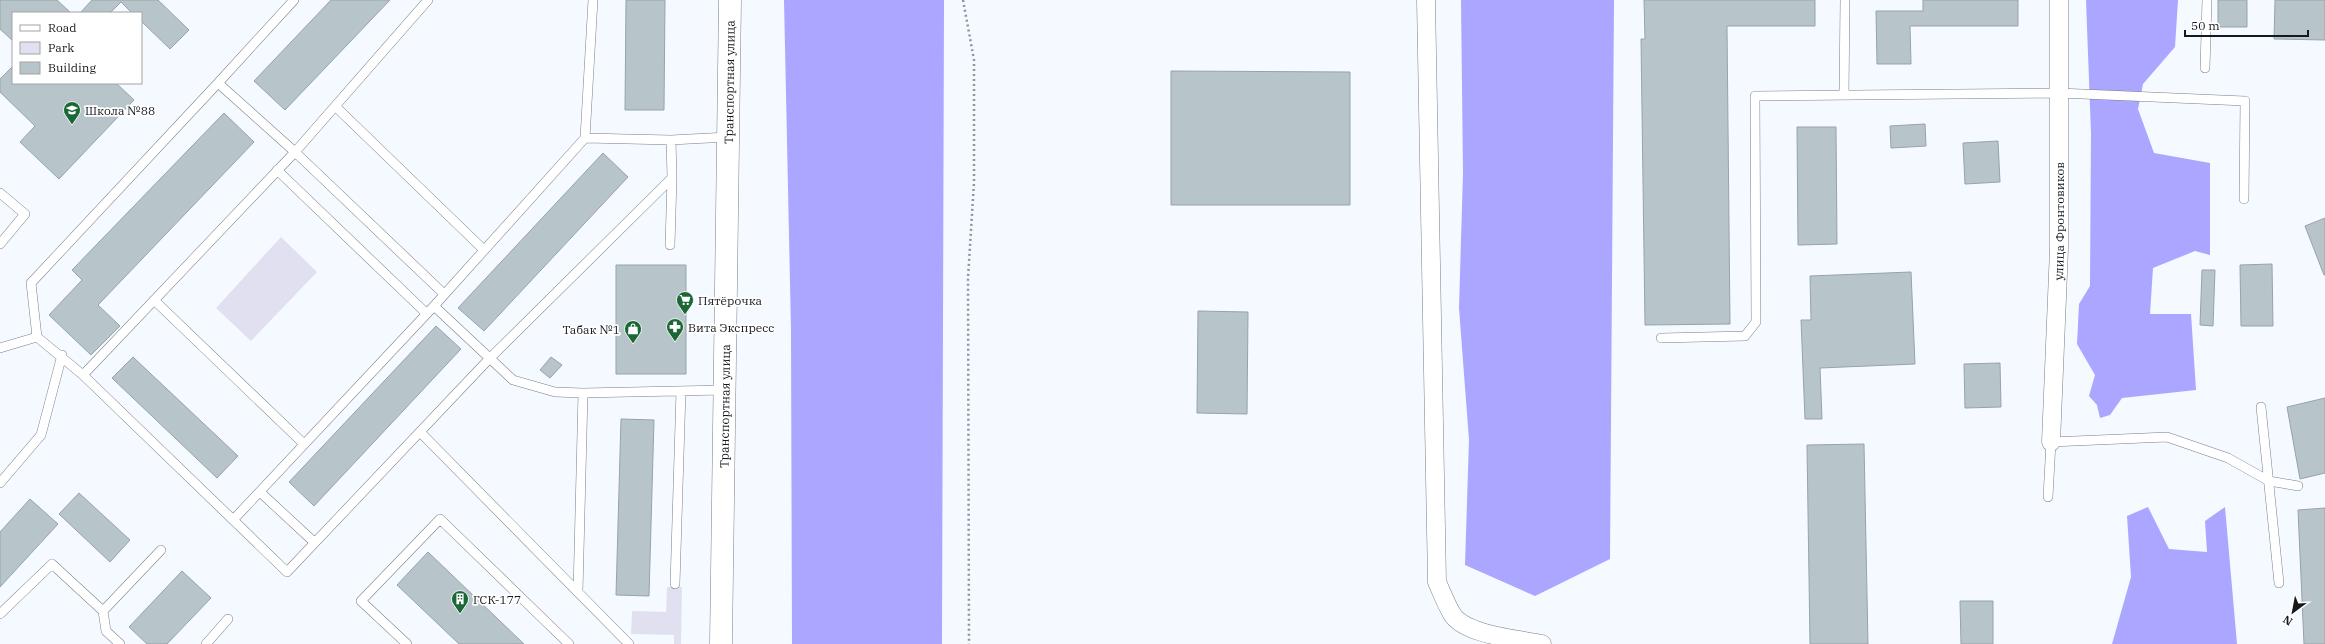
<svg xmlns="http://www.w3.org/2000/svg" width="2325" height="644" font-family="'IBM Plex Serif',serif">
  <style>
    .green { fill: #e0e0f1 }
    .forest { fill: #aba6ff }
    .building { fill: #b7c4ca; stroke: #97a3a8 }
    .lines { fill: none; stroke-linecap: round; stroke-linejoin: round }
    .lane-casing { stroke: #788088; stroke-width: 10 }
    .street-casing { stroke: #788088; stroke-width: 19 }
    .secondary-casing { stroke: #788088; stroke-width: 23 }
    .path { stroke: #8f9498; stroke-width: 2.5; stroke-dasharray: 2 3; stroke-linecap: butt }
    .lane { stroke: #fff; stroke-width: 9 }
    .street { stroke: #fff; stroke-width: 18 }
    .secondary { stroke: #fff; stroke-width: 22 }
    .labels { text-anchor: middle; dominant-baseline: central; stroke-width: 3.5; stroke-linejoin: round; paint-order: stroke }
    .street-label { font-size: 12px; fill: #15191c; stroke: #fff }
    .poi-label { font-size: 12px; fill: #15191c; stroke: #fff; text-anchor: start }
  </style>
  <rect width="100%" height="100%" fill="#f4faff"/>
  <path class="green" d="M281 237 317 272 251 341 216 308Z
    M667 587H682L681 644H674V635L631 634 632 611 666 612Z"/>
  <path class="forest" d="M784 0H944L942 644H792L791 329Z
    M1461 0H1614L1610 559 1535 596 1465 565 1469 440 1459 308 1463 173Z
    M2086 0H2178L2175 47 2143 84 2138 109 2154 153 2210 163V255L2195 251 2153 268 2150 314H2191L2196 390 2122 398 2110 415 2100 418 2097 405 2089 396 2095 375 2077 344 2079 304 2090 286 2091 133Z
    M2148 507 2169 549 2207 552 2205 521 2225 507 2237 644H2112L2131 577 2127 516Z"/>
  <path class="building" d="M0 0H57L71 13H13V41L0 29Z
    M92 0H158L189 30 170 49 141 21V13H132L121 2 110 13H80Z
    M331 0H390L285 110 254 81Z
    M626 0H665L664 110H625Z
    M1644 0H1815V26H1727L1730 324 1645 325 1641 39H1645Z
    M1923 0H2018V26H1910L1911 64H1877L1876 11H1923Z
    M2218 0H2247V27H2218Z
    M2275 0H2325V40L2274 39Z
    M13 66V83H116L134 100 59 179 20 142 35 126 0 92V79Z
    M1171 71 1350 72V205H1171Z
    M224 113 254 142 98 305 120 326 91 355 49 315 82 280 72 270Z
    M1925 124 1926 146 1891 148 1890 126Z
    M1797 127H1836L1837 244 1798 245Z
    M1998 141 2000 182 1965 184 1963 143Z
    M603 153 628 177 484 331 458 308Z
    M2325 218V275H2324L2305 226Z
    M2272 264 2273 326H2241L2240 265Z
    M616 265H686V374H616Z
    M2202 270H2215L2213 326 2200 325Z
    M1911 272 1915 364 1820 368 1822 419H1805L1801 320H1811L1810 276Z
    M1198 311 1248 312 1247 414 1197 413Z
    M436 326 461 349 314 506 289 482Z
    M133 357 238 456 217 478 112 378Z
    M551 357 562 365 550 378 540 370Z
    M2000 363 2001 407 1965 408 1964 364Z
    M2325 398V473L2300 479 2287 407Z
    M621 419 654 420 649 596 616 595Z
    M1864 444 1868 644H1810L1807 445Z
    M79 493 130 540 110 562 59 514Z
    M30 499 58 524 0 587V532Z
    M2325 508V644H2304L2298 510Z
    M428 552 524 644H459L397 585Z
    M182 571 211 598 167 644H147L129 627Z
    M1960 601H1993V644H1961Z"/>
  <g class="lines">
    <defs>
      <path id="lane" d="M294 0 218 83 295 152 428 0
        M2205 68 2207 0
        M218 83 31 283 37 337 83 375 295 152 444 294
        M1844 95 1845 0
        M336 107 484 250
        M585 138 671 140 728 137
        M277 170 426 313
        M0 193 25 214 0 244
        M670 245 672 178
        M154 300 304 444
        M434 306 513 380 555 392 583 393
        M1661 338 1745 336 1756 322 1755 96 2059 93 2245 101 2244 199
        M0 348 37 337
        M83 375 287 572 489 359 672 178 671 140
        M2261 407 2279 583
        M420 432 629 644
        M0 483 41 435 62 355
        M260 492 314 542
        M2048 497 2051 442 2167 437 2228 458 2269 481 2298 486
        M234 519 434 306 585 138 593 0
        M675 584 681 391
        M578 592 583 393 723 390
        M103 611 161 550
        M0 614 52 564 103 611 106 631 120 644
        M206 644 228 619
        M407 644 361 601 440 519 569 644"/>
      <g id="street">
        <path d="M1426 0 1437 582C1442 593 1446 604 1452 614 1465 635 1518 639 1542 644"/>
        <path id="s1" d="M2051 442 2059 249V0"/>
      </g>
      <g id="secondary">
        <path id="s2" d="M721 644 730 0"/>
      </g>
    </defs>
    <use href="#lane" class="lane-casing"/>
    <use href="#street" class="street-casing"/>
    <use href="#secondary" class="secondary-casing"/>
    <path class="path" d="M963 0 974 60V182L968 278 969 644"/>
    <use href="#lane" class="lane"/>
    <use href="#street" class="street"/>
    <use href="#secondary" class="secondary"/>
  </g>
  <defs>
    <symbol id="school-pin" viewBox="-11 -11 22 30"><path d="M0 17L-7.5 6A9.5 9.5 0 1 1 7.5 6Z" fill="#1b6736" stroke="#fff"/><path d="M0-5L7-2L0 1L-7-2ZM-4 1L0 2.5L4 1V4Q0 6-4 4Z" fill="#fff"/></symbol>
    <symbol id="supermarket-pin" viewBox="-11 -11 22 30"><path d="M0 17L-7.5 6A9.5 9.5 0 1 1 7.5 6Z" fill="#1b6736" stroke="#fff"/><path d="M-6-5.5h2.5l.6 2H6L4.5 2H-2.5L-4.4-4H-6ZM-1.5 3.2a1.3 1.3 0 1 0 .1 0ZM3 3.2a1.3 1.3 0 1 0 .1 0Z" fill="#fff"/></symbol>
    <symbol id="pharmacy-pin" viewBox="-11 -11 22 30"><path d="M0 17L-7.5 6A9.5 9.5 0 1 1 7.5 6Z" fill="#1b6736" stroke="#fff"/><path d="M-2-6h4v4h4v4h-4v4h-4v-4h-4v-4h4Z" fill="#fff"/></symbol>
    <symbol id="shop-pin" viewBox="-11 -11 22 30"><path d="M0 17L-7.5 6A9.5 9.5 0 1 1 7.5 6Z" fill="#1b6736" stroke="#fff"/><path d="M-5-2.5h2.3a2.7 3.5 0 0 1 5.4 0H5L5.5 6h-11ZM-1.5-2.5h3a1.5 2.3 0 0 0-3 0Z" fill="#fff"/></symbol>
    <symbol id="building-pin" viewBox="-11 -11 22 30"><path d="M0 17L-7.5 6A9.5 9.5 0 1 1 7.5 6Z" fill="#1b6736" stroke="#fff"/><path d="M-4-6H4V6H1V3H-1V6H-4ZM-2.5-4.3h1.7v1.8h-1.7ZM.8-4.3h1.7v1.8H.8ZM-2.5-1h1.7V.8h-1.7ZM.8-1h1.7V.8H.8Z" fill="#fff"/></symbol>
  </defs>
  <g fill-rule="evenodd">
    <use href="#school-pin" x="62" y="100" width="20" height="27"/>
    <use href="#supermarket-pin" x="675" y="290" width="20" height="27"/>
    <use href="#pharmacy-pin" x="665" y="317" width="20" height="27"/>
    <use href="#shop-pin" x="623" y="319" width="20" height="27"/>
    <use href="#building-pin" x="450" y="589" width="20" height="27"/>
  </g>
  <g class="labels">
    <g class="street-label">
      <text stroke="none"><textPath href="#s2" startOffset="562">Транспортная улица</textPath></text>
      <text stroke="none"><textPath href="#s1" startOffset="221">улица Фронтовиков</textPath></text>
      <text stroke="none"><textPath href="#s2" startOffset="238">Транспортная улица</textPath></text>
    </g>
    <g class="poi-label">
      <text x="85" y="110">Школа №88</text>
      <text x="698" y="300">Пятёрочка</text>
      <text x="688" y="327">Вита Экспресс</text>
      <text x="620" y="329" text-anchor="end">Табак №1</text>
      <text x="473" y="599">ГСК-177</text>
    </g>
  </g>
  <rect x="12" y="12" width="130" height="72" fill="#ffffff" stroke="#a1a3a4"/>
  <rect x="20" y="25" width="20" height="6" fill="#ffffff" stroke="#a1a3a4"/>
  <text x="48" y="32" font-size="12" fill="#15191c">Road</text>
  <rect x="20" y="42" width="20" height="12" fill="#e0e0f1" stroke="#a1a3a4"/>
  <text x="48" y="52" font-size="12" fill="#15191c">Park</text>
  <rect x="20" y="62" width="20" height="12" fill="#b7c4ca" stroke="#a1a3a4"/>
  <text x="48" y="72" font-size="12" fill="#15191c">Building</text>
  <g transform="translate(2293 612) rotate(212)" stroke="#ffffff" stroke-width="3" paint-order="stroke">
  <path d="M0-3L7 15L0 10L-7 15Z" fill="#15191c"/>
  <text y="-6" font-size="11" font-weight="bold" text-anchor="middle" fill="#15191c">N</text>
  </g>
  <path d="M2185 30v6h123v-6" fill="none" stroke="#15191c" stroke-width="2"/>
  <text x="2191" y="30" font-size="12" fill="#15191c" stroke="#ffffff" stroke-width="3" paint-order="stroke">50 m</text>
</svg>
